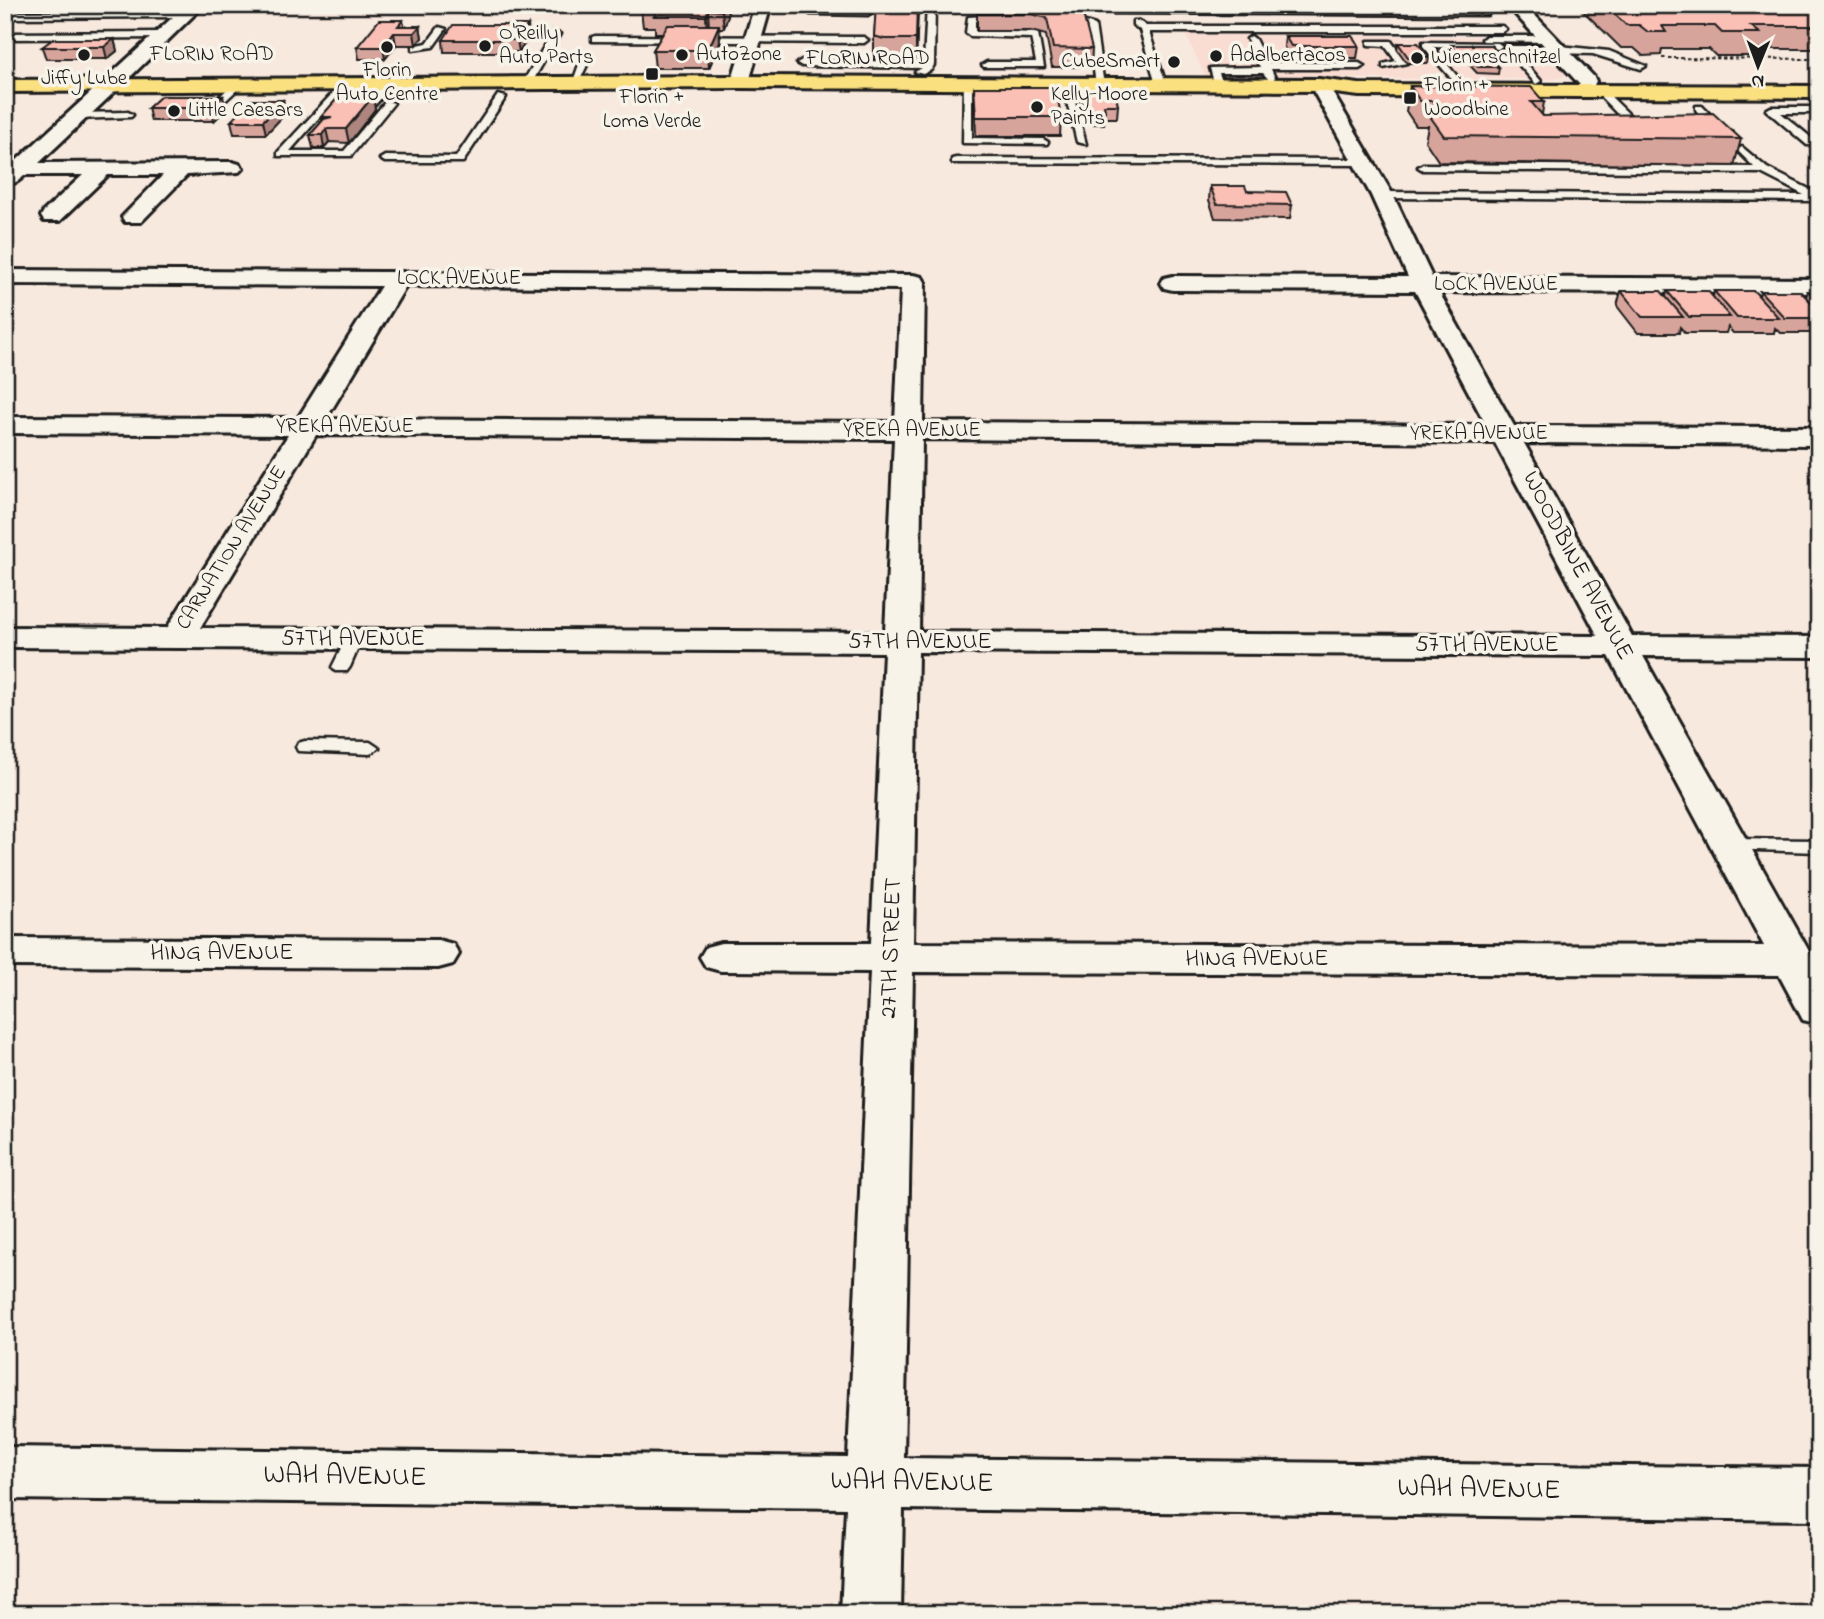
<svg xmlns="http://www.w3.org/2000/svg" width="1824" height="1619" font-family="'Indie Flower',sans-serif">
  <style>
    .built { fill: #f9dcd2 }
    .green { fill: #b5e5a5; stroke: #688060; stroke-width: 2 }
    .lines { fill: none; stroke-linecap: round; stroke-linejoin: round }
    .service-casing { stroke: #1c1c1c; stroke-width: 5 }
    .minor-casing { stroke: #1c1c1c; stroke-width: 6 }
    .tertiary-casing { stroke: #1c1c1c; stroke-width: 6 }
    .primary-casing { stroke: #1c1c1c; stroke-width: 6 }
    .path { stroke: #1c1c1c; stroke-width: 2; stroke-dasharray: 3.5 2.5; stroke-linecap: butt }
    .service { fill: #f7f3e8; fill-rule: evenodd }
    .minor { fill: #f7f3e8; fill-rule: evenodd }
    .tertiary { fill: #f7f3e8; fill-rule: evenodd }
    .primary { fill: #fbe080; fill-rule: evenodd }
    .wall { fill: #d7a49c; stroke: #1c1c1c; stroke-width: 2 }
    .shaded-wall { fill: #af867f; stroke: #1c1c1c; stroke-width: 2 }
    .building { fill: #fabfb5; stroke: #1c1c1c; stroke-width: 2 }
    .poi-dot { fill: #1c1c1c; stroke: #f7f3e8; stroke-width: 2.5 }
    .labels { text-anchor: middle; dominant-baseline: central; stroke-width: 7; stroke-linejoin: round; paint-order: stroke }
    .far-poi-label { font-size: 21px; fill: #1c1c1c; stroke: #f7f3e8; text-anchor: start }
    .far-street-label { font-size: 21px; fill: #1c1c1c; stroke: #f7f3e8 }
    .street-label { font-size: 24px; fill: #1c1c1c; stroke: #f7f3e8 }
    .near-street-label { font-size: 28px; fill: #1c1c1c; stroke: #f7f3e8 }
  </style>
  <rect width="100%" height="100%" fill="#f8e9de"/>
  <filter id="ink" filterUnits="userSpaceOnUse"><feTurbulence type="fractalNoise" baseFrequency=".0143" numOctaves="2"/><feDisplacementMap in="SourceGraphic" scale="14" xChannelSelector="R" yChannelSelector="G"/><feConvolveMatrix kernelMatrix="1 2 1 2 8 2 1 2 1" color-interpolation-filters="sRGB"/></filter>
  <g filter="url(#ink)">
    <path class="built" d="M1186 35 1534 37 1566 73 1563 77 1552 79 1206 78Z"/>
    <path class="green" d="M5 5H177L172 9 5 10Z"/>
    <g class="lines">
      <defs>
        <path id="service" d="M927 5H935L934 65 931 70 923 74 915 72 922 68 802 66 797 63 802 60 924 62Z
          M963 5H975L956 12V8Z
          M1116 8 1487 9 1491 12 1487 15 1113 13Z
          M813 9H868L872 12 868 15 810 14Z
          M5 12 186 11 190 14 186 17 5 18Z
          M1000 15 1003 20 975 21V31L1038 33 1044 67H984L982 65 987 62H1036L1031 38 970 36 966 33 968 17Z
          M1062 15 1095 25 1104 85 1096 83 1087 27 1059 20Z
          M1133 21H1139L1146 26H1502L1506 29 1502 32H1149L1166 84 1161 87 1156 84 1140 30 1133 25Z
          M439 27 446 29 433 47 413 50V46L427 43Z
          M553 32 560 34 531 84H525L523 82Z
          M5 33 165 32 169 35 165 38 5 39Z
          M595 36 864 37 868 40 864 43 592 41V37Z
          M1251 36 1255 39 1267 63H1359L1364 66 1359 69H1271L1275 78 1270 81 1263 73H1219L1223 84 1215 86 1210 68 1260 67 1247 39Z
          M1486 36H1547L1551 39 1547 42 1483 41 1482 39Z
          M1368 41H1391L1407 63 1383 68V64L1396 61 1385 46 1368 45Z
          M1423 42 1498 43 1502 46 1498 49 1433 47 1461 81 1456 84 1423 46Z
          M1560 46 1609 51 1646 66 1641 69 1593 54 1516 52 1541 81 1536 84 1505 49 1509 46Z
          M581 59 589 61 578 84H572Z
          M397 68 405 70 375 105H369V101Z
          M964 80 972 82V138L1043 139 1048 142 1047 144 963 143Z
          M435 81 443 83 431 98H425L423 96Z
          M1062 81 1070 83 1086 144 1077 142Z
          M343 82 346 83V87L290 151H344L386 101 394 103 351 156H278V152Z
          M233 84 241 86 224 102H218V98Z
          M1597 89H1603L1640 125V129H1632L1597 93Z
          M498 95 506 97 463 162H385L380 159 385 156 456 157Z
          M1696 106H1702L1720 124V128H1712L1696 110Z
          M1819 107V113H1781L1814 140H1819V146L1807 145 1766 110 1771 107Z
          M128 112 133 115 131 117 77 119 72 116 77 113Z
          M1742 147 1767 168 1819 194V201L1382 198 1377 195 1382 192 1804 195 1761 173 1423 170 1418 167 1423 164 1754 167 1737 150Z
          M956 158 1363 159 1368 162 1363 165 952 163V159Z
          M354 634 362 639 350 667 347 671H335L332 667 346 639Z
          M305 741 370 742 379 748 370 754 298 751 296 747 298 743Z
          M1729 839 1819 840V852L1722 849 1719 845 1722 841Z"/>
        <path id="minor" d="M755 5H771L749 82 740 88 731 82Z
          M1507 5H1525L1594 77 1596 81 1594 85H1580Z
          M119 71 126 73 128 77 126 81 39 163 232 162 239 164 243 168 239 172 187 175 141 222H125L122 217 163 175H108L60 221H44L41 216 44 211 83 175H25C19 181 14 185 5 183V171L112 73Z
          M1319 79 1328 85 1393 195 1432 277 1819 279V293L1439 292 1514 426 1819 427V445L1524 443 1632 636 1819 637V657L1643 656 1819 969V1024L1803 1020 1779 975 913 972 904 1458 1819 1468V1520L903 1509 901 1614H841L846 1508 5 1499V1447L848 1457 870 972 721 971 706 967 700 957 706 947 721 943H871L884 652 5 647V627L167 628 288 435 5 433V417L298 418 381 286 5 284V270L913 275 922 277 925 282 923 422 1486 425 1415 291 1173 290 1164 288 1161 283 1164 278 1173 276 1408 277 1371 195 1310 85ZM406 286 901 289 895 422 326 419ZM316 435 894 439 885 632 200 628ZM922 439 1495 443 1598 636 919 632ZM918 652 1609 656 1764 946 913 943Z
          M5 938 438 940 453 944 459 954 453 964 438 968 5 966Z"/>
        <path id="tertiary" d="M186 5H204L126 81H112L110 77 112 73Z"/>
        <path id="primary" d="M740 76 1319 79 1359 84 1819 86V98L1359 96 1319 91 740 88 5 92V80Z"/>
      </defs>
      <use href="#service" class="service-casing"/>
      <use href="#minor" class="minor-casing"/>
      <use href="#tertiary" class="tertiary-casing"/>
      <use href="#primary" class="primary-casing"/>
      <path class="path" d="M1662 58 1819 59"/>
      <use href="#service" class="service"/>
      <use href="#minor" class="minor"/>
      <use href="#tertiary" class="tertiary"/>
      <use href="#primary" class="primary"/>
    </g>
    <path class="wall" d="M727 5 728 16 724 28H719L720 42 709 68H655L653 50 663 33H655V27H643L641 10Z
      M801 5H918L916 62H884L874 59V36L876 10 808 8Z
      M977 5H1064L1092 49 1091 67H1052L1046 35 1031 31H977Z
      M1580 5H1808L1819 13V49H1755L1753 56H1716L1709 49H1662L1661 55 1643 56 1634 48H1621L1579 7Z
      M403 20 404 26H420L422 38 416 45H396L385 59H359L357 47Z
      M1285 36 1359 46 1357 58H1289L1284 47Z
      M529 37 519 52H444L443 40Z
      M114 39 117 51 107 59H46L42 47Z
      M1398 43 1429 57 1428 63H1407L1397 49Z
      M1451 45 1500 55 1498 61H1494L1499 67 1498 74 1477 73 1466 61H1458L1450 51Z
      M1410 86 1544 102 1542 114 1543 116 1741 139 1734 166 1439 162 1425 141 1428 126H1416L1406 111Z
      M974 87 1061 117 1060 136H976Z
      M1080 92 1118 105 1117 118H1105L1104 124H1083L1080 105Z
      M161 96 226 109 214 121H151L148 108Z
      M373 96 375 109 349 143 329 142 324 148H313L310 135 322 121 321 117Z
      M283 100 286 113 266 134H234L231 121Z
      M1210 186 1247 191 1292 205 1290 219 1215 218 1209 200Z
      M1621 291 1666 297 1667 291 1713 297 1714 291 1759 296 1760 291 1806 297 1808 291H1819V333H1780L1775 328 1774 333H1733L1728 327 1726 333H1685L1680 327 1679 333H1638L1617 306Z"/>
    <path class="shaded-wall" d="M725 5H727L728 16 724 28 722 11Z
      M917 5H918L916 62V39Z
      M708 10 709 28 707 33 706 16Z
      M528 25 529 37 519 52 517 40Z
      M719 25 720 42 709 68 708 50Z
      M420 26 422 38 416 45 414 33Z
      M394 33 396 45 385 59 383 47Z
      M114 39 117 51 107 59 104 47Z
      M223 96 226 109 214 121 211 108Z
      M373 96 375 109 349 143 346 129Z
      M283 100 286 113 266 134 263 121Z
      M326 129 329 142 324 148 322 135Z"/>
    <path class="building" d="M644 5H725L722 11 708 10 706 16H654L657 10H641Z
      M876 5H917L916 39H884L874 36Z
      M977 5H1064L1082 10 1092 49 1053 48 1047 18 1031 14H977Z
      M1605 5H1808L1819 13V26H1751L1760 33H1722L1715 26H1662L1666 32H1648L1639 25H1626Z
      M379 20H403L398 26H420L414 33H394L383 47H357Z
      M453 25H528L517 40H443Z
      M668 25H719L708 50H653Z
      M1285 36H1352L1359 46H1291Z
      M53 39H114L104 47H42Z
      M1398 43H1418L1429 57H1408Z
      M1451 45H1491L1500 55H1489L1499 67H1478L1467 55H1459Z
      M1410 86 1531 87 1544 102H1531L1543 116 1713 113 1741 139 1444 136 1429 115H1454L1449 108H1437L1433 101H1420Z
      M974 87H1056L1061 117H976Z
      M1080 92H1115L1118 105H1104L1105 111H1084Z
      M341 94 373 96 346 129H326L322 135H310L324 119 332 117H321Z
      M161 96H223L211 108H148Z
      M251 100H283L263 121H231Z
      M1210 186H1245L1247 191 1286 192 1292 205 1217 204Z
      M1621 291H1661L1683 317H1642Z
      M1667 291H1708L1730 317H1689Z
      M1714 291H1754L1779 318H1737Z
      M1760 291H1800L1819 310V318H1785Z
      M1808 291H1819V303Z"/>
  </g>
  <g class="poi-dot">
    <circle cx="485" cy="46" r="7"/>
    <circle cx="387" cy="47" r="7"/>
    <circle cx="84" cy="55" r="7"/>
    <circle cx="682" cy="55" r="7"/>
    <circle cx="1216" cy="56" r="7"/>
    <circle cx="1417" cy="58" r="7"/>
    <circle cx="1174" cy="62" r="7"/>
    <rect x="645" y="67" width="14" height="14" rx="3.5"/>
    <rect x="1403" y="91" width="14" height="14" rx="3.5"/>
    <circle cx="1037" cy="107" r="7"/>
    <circle cx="174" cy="111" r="7"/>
  </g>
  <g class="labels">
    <g class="far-poi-label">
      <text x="499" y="34">O'Reilly<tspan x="499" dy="24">Auto Parts</tspan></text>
      <text x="696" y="55">AutoZone</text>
      <text x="1230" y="56">Adalbertacos</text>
      <text x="1431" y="58">Wienerschnitzel</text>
      <text x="1160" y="62" text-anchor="end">CubeSmart</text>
      <text x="387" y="71" text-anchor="middle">Florin<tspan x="387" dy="24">Auto Centre</tspan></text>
      <text x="84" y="79" text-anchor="middle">Jiffy Lube</text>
      <text x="1424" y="86">Florin +<tspan x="1424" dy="24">Woodbine</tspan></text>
      <text x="1051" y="95">Kelly-Moore<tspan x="1051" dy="24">Paints</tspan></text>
      <text x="652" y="98" text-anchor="middle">Florin +<tspan x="652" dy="24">Loma Verde</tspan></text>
      <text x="188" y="111">Little Caesars</text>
    </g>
    <g class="far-street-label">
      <text x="212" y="55">FLORIN ROAD</text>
      <text x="868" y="59">FLORIN ROAD</text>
      <text x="459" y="279">LOCK AVENUE</text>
      <text x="1496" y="285">LOCK AVENUE</text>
      <text x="345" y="427">YREKA AVENUE</text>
      <text x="912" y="431">YREKA AVENUE</text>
      <text x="1479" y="434">YREKA AVENUE</text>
      <text transform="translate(232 548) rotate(-58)">CARNATION AVENUE</text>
    </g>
    <g class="street-label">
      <text transform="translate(1577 566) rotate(62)">WOODBINE AVENUE</text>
      <text x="353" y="639">57TH AVENUE</text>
      <text x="920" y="642">57TH AVENUE</text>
      <text x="1487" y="645">57TH AVENUE</text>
      <text transform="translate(892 948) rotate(-88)">27TH STREET</text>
      <text x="222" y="953">HING AVENUE</text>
      <text x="1257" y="959">HING AVENUE</text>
    </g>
    <g class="near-street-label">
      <text transform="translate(345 1477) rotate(1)">WAH AVENUE</text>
      <text transform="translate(912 1483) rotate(1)">WAH AVENUE</text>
      <text transform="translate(1479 1490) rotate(1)">WAH AVENUE</text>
    </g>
  </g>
  <rect width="1824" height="1619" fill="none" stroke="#f7f3e8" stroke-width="28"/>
  <rect x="14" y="14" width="1796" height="1591" fill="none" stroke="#1c1c1c" stroke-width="2.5" filter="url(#ink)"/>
  <g transform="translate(1758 66) rotate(181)" stroke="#f7f3e8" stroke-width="5" paint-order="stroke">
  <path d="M0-5L12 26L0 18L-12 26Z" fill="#1c1c1c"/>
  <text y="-10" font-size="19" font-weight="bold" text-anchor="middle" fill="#1c1c1c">N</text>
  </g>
</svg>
